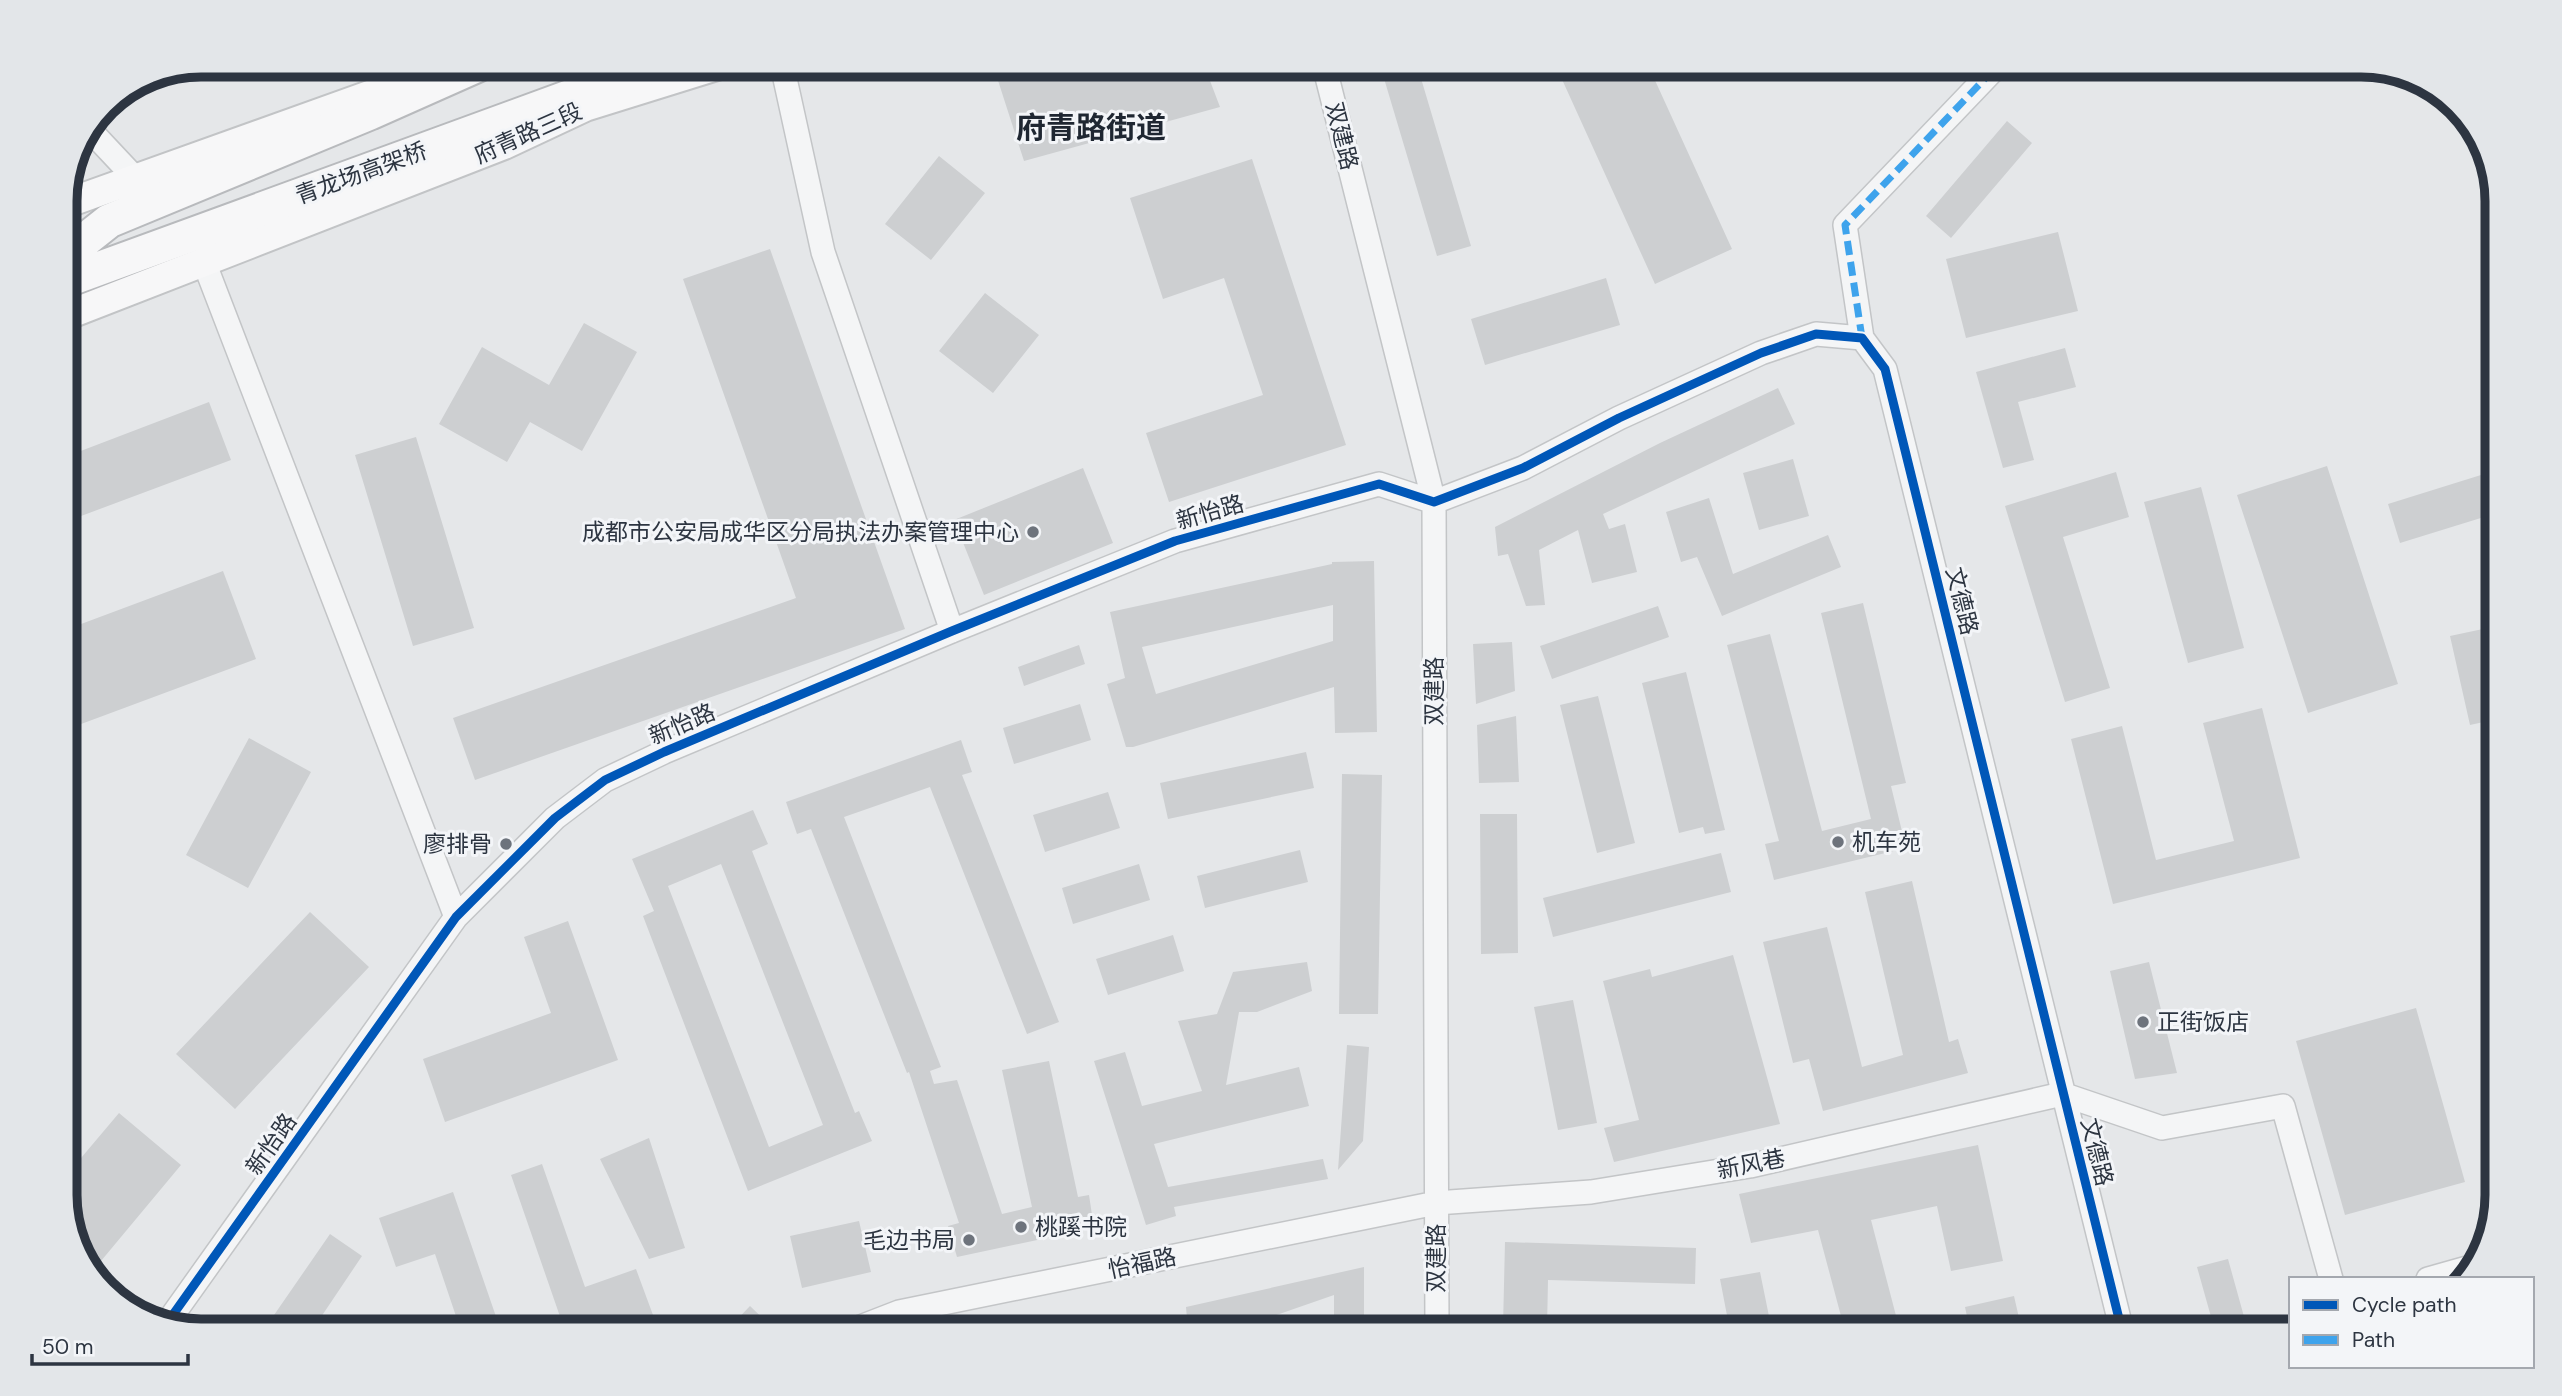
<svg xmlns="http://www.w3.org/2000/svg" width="2562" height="1396" font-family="'DM Sans','Noto Sans SC',sans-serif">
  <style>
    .building { fill: #cdcfd1; fill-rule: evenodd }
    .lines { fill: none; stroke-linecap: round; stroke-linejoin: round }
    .minor-casing { stroke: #c3c5c7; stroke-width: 26 }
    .major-casing { stroke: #c2c4c6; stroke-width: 32 }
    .highway-casing { stroke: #b8babd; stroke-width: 37 }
    .minor { stroke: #f4f5f6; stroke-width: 23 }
    .major { stroke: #f7f7f8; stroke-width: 28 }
    .highway { stroke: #f7f7f8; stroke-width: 33 }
    .quiet { stroke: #3ea3ec; stroke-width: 7; stroke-dasharray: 14 7; stroke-linecap: butt }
    .cycleway-casing { stroke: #f3f5f8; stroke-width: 13 }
    .cycleway { stroke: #0057b8; stroke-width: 9 }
    .poi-dot { fill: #6d737c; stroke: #f3f5f8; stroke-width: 2.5 }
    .labels { text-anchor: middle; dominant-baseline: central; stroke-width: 6; stroke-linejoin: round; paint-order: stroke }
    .street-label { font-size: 23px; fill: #2d3541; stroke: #f3f5f8 }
    .poi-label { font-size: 23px; fill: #2d3541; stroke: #f3f5f8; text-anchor: end }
    .district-label { font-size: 30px; font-weight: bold; fill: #1f2732; stroke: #f3f5f8 }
    .rim { fill: none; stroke: #2d3541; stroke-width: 9 }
  </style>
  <rect width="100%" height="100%" fill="#e5e7e9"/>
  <path class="building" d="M993 65H1204L1220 107 1024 161Z
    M1380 65H1417L1471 246 1437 256Z
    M1573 65H1648L1732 249 1655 284 1560 75Z
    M2007 121 2032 143 1951 238 1926 216Z
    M939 156 985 193 931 260 885 224Z
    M1252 159 1346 445 1169 502 1146 433 1263 395 1224 278 1163 299 1130 198Z
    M2058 232 2078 311 1966 338 1946 259Z
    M770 249 905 629 475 780 453 718 796 598 683 279Z
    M1606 278 1620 325 1485 365 1471 319Z
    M985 293 1039 335 993 393 939 351Z
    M584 323 637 352 582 451 530 422 507 462 439 424 482 347 549 385Z
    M2065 348 2076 387 2018 402 2034 460 2003 468 1976 372Z
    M1778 388 1795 424 1603 514 1609 529 1625 524 1637 572 1592 583 1578 530 1539 550 1545 605 1526 606 1508 554 1498 556 1495 527 1660 443Z
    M209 402 231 460 65 522V457Z
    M416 437 474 628 413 646 355 455Z
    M1793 459 1809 516 1759 530 1743 473Z
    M2327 466 2398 684 2308 713 2237 495Z
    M1083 468 1113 543 984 595 954 520Z
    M2497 470V513L2400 543 2388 504Z
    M2116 472 2129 517 2063 537 2110 688 2065 702 2005 506Z
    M2201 487 2244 648 2188 663 2144 502Z
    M1709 498 1733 574 1828 535 1841 567 1722 616 1697 557 1681 562 1666 512Z
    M1374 561 1377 732 1335 733 1334 687 1133 747H1126L1107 684 1125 678 1110 612 1332 564V562ZM1333 605V641L1156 694 1142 647Z
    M223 571 256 659 65 730V630Z
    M1863 603 1906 783 1891 786 1906 848 1774 880 1765 844 1779 841 1727 645 1770 634 1822 831 1871 819 1821 613Z
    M1658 606 1669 637 1552 679 1540 646Z
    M2497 626V719L2470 725 2450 636Z
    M1512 642 1515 691 1476 704 1473 644Z
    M1079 645 1085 664 1024 686 1018 667Z
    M1686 672 1725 830 1705 834 1703 827 1679 833 1642 683Z
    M1598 696 1635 843 1597 853 1560 705Z
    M1080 704 1091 740 1014 764 1003 728Z
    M2262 708 2300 858 2113 904 2071 739 2122 726 2156 860 2234 841 2203 723Z
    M1516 716 1519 782 1479 783 1477 725Z
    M249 738 311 772 248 888 186 855Z
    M961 740 972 772 962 775 1059 1022 1027 1034 930 787 844 817 941 1067 930 1071 934 1084 957 1080 1002 1214 1032 1207 1002 1070 1049 1061 1078 1197 1089 1195 1094 1228 957 1257 948 1226 959 1223 909 1072 907 1073 811 829 797 834 786 802Z
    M1306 752 1314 788 1168 819 1160 783Z
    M1342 774 1382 775 1378 1014H1339Z
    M1108 792 1120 828 1045 852 1033 815Z
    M753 810 768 844 752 851 855 1113 859 1111 872 1141 748 1191 643 916 654 911 632 859ZM721 864 823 1125 769 1147 668 886Z
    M1480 814H1517L1518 953 1481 954Z
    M1300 850 1308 882 1205 908 1197 876Z
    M1721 853 1731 892 1553 937 1543 898Z
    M1139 864 1150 900 1073 924 1062 888Z
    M1912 881 1949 1042 1958 1039 1968 1073 1823 1111 1809 1059 1793 1063 1763 942 1827 927 1862 1067 1903 1055 1865 892Z
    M310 912 369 967 235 1109 176 1054Z
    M568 921 618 1060 445 1122 423 1059 551 1013 524 937Z
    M1173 935 1184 971 1108 995 1096 959Z
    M1733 955 1780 1124 1614 1162 1604 1128 1639 1120 1603 981 1650 969 1652 977Z
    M1307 962 1312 991 1257 1012H1239L1226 1085 1299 1067 1309 1106 1154 1144 1168 1187 1323 1159 1328 1179 1174 1207 1176 1216 1146 1225 1094 1061 1125 1052 1142 1106 1202 1091 1178 1021 1217 1014 1233 972Z
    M2149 962 2177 1073 2135 1079 2110 971Z
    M1573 1000 1597 1123 1558 1130 1534 1007Z
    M2416 1008 2465 1182 2345 1215 2296 1041Z
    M1347 1045 1369 1047 1363 1141 1338 1170Z
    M119 1113 181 1165 91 1273 88 1270 65 1204V1177Z
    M649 1138 685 1248 649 1259 600 1159Z
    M1978 1145 2003 1261 1951 1271 1937 1206 1871 1220 1900 1331H1845L1818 1230 1751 1243 1739 1194Z
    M542 1164 585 1287 636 1269 653 1315 606 1331H565L511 1175Z
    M453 1192 501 1331H461L435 1254 396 1267 379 1218Z
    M859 1221 871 1272 802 1288 790 1236Z
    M330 1234 362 1256 319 1320 336 1331H263Z
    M1505 1242 1696 1248 1695 1284 1548 1280 1547 1328 1503 1327Z
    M2228 1259 2248 1331H2215L2197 1267Z
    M1364 1267V1331H1334V1295L1231 1331H1188L1186 1307Z
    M1760 1272 1772 1331H1730L1720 1279Z
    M2014 1296 2022 1331H1970L1965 1307Z
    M750 1306 776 1331H726Z"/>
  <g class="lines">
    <defs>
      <path id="minor" d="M782 65 823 252 952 631
        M1324 65 1434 502 1437 1331
        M89 129 135 178
        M204 262 456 917
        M1862 338 1845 225 1998 65
        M2428 1279 2474 1266
        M167 1323 456 917 555 818 605 780 664 752 952 631 1175 541 1379 484 1434 502 1523 468 1619 418 1761 353 1816 334 1862 338 1885 369 2122 1331
        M850 1331 899 1312 1436 1203 1591 1192 1750 1166 2062 1094 2162 1128 2283 1106 2331 1279"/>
      <path id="major" d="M65 204 414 79
        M65 316 504 145 585 107 720 65"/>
      <path id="highway" d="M65 256 109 221 370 113 478 65
        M65 281 656 65"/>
    </defs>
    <use href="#minor" class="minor-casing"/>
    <use href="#major" class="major-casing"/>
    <use href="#highway" class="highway-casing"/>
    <use href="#minor" class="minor"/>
    <use href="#major" class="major"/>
    <use href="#highway" class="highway"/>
    <path class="quiet" d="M1862 338 1845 225 1998 65"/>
    <defs>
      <path id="cycleway" d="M167 1323 456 917 555 818 605 780 664 752 952 631 1175 541 1379 484 1434 502 1523 468 1619 418 1761 353 1816 334 1862 338 1885 369 2122 1331"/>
    </defs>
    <use href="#cycleway" class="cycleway-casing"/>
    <use href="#cycleway" class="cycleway"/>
  </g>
  <g class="poi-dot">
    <circle cx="1033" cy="532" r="7"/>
    <circle cx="1838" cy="842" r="7"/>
    <circle cx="506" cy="844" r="7"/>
    <circle cx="2143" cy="1022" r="7"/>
    <circle cx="1021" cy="1227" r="7"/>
    <circle cx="969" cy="1240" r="7"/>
  </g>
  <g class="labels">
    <g class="street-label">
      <text transform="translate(528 133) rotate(-24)">府青路三段</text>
      <text transform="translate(1342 136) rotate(76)">双建路</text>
      <text transform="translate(361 173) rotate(-20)">青龙场高架桥</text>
      <text transform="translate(1210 512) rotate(-16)">新怡路</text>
      <text transform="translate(1962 601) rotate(76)">文德路</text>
      <text transform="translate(1434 691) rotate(-90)">双建路</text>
      <text transform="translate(682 724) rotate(-23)">新怡路</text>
      <text transform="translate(271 1144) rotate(-55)">新怡路</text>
      <text transform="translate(2097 1152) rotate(76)">文德路</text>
      <text transform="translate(1751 1164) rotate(-11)">新风巷</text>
      <text transform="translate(1436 1258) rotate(-90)">双建路</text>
      <text transform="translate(1142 1263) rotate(-12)">怡福路</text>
    </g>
    <g class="poi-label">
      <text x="1019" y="532">成都市公安局成华区分局执法办案管理中心</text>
      <text x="1852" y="842" text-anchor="start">机车苑</text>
      <text x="492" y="844">廖排骨</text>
      <text x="2157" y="1022" text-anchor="start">正街饭店</text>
      <text x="1035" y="1227" text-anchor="start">桃蹊书院</text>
      <text x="955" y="1240">毛边书局</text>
    </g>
    <g class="district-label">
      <text x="1091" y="127">府青路街道</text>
    </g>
  </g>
  <path d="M0 0H2562V1396H0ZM201 77H2361A124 124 0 0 1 2485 201V1195A124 124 0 0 1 2361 1319H201A124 124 0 0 1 77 1195V201A124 124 0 0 1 201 77Z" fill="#e3e6e9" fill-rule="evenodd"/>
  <path class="rim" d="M201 77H2361A124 124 0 0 1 2485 201V1195A124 124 0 0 1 2361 1319H201A124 124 0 0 1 77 1195V201A124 124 0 0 1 201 77Z"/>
  <rect x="2289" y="1277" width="245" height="91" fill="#f3f5f8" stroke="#a4a8af" stroke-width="2"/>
  <rect x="2303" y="1300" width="35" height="10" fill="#0057b8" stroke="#a4a8af" stroke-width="2"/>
  <text x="2352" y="1312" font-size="21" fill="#2d3541">Cycle path</text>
  <rect x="2303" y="1335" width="35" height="10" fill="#3ea3ec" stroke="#a4a8af" stroke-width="2"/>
  <text x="2352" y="1347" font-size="21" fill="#2d3541">Path</text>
  <path d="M32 1354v10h156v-10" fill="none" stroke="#2d3541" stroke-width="3.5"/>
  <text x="42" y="1354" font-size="21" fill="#2d3541" stroke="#f3f5f8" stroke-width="5" paint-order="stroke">50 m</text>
</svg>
